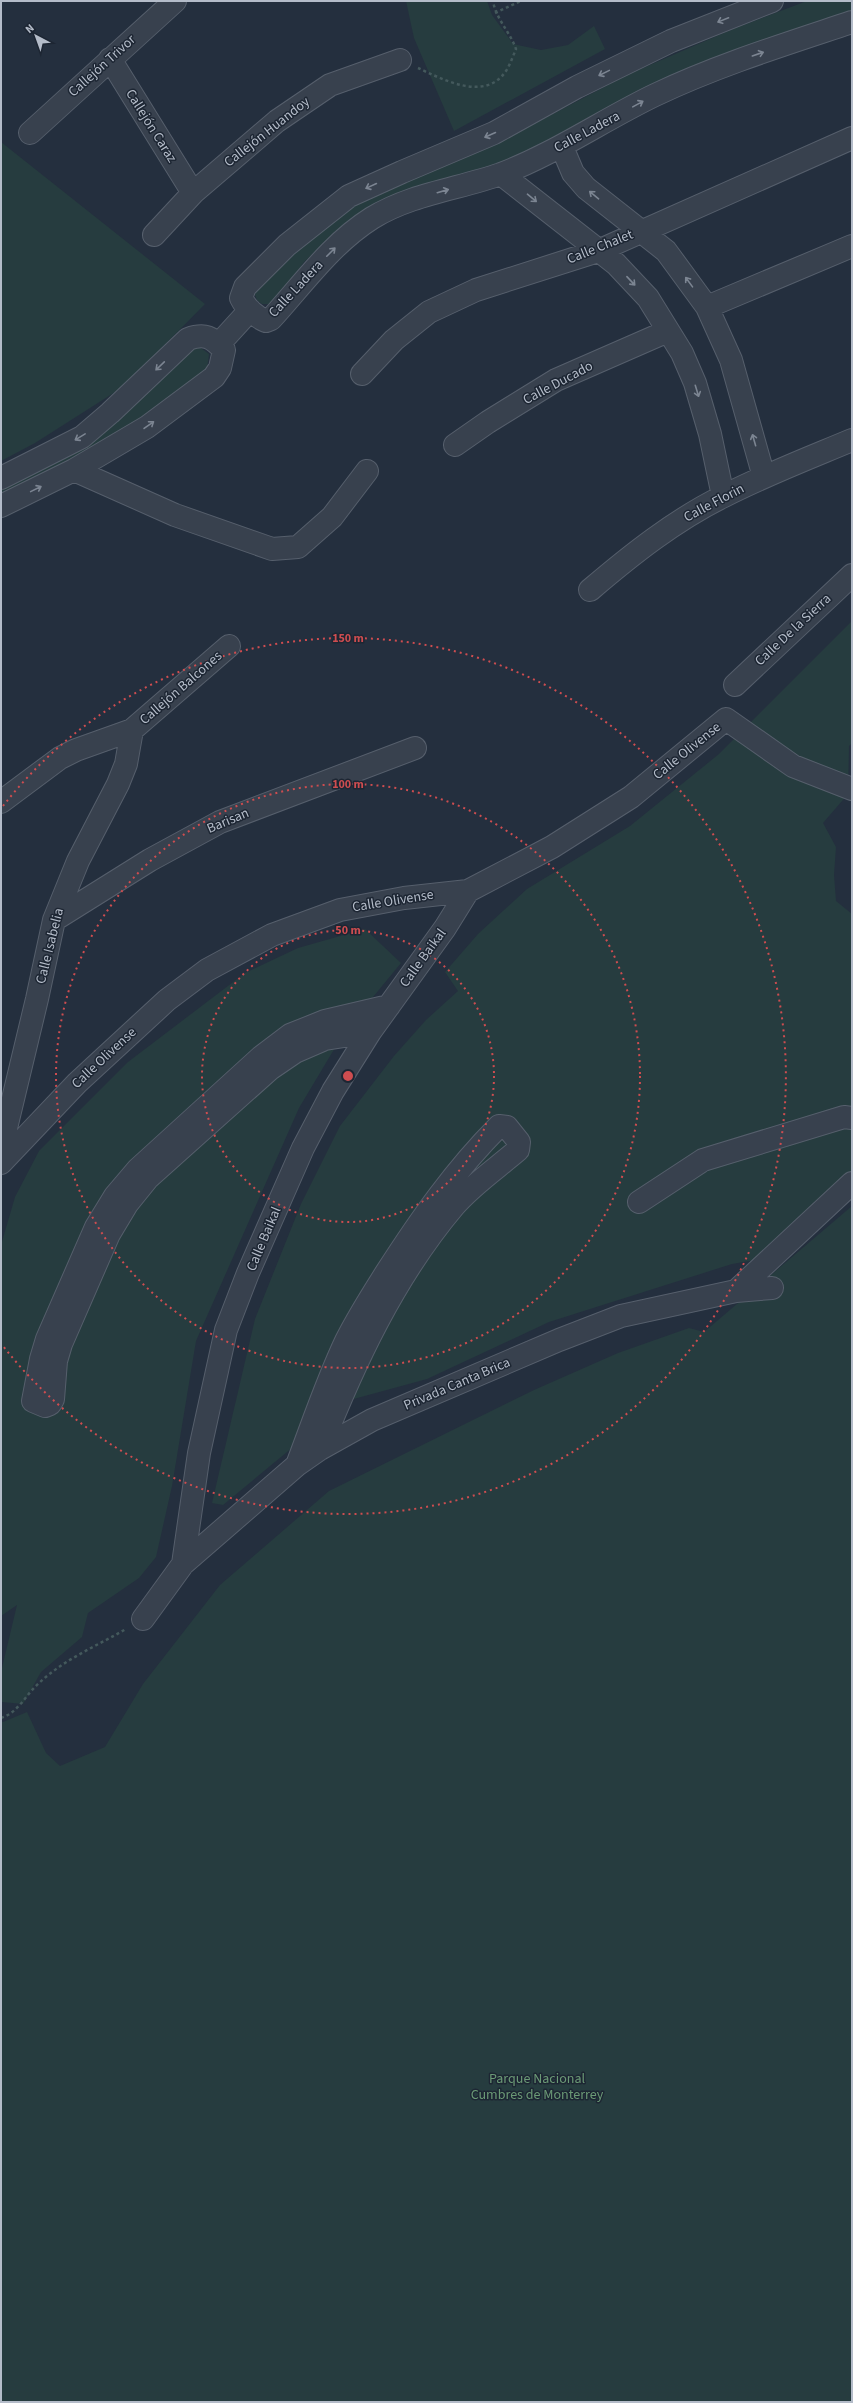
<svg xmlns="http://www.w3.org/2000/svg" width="853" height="2403" font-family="'Source Sans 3',sans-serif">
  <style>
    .green { fill: #263c3f }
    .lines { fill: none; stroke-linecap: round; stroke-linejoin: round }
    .minor-casing { stroke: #565f6c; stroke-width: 24 }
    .path { stroke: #44595c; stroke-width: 2.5; stroke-dasharray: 3 3; stroke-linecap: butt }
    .minor { stroke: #38414e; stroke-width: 22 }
    .oneway { stroke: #7c8592 }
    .ring { fill: none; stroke: #ce4d50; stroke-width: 2; stroke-dasharray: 2 4 }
    .labels { text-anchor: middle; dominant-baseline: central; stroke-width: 3; stroke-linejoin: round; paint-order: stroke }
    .street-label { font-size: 14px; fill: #b4bcc9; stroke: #1d2633 }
    .park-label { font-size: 14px; fill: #6b9a76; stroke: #1d2633 }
    .centre { fill: #ce4d50; stroke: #1d2633; stroke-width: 2 }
    .ring-label { font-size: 12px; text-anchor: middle; font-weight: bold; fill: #ce4d50; stroke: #1d2633; stroke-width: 3; stroke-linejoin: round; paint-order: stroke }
  </style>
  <rect width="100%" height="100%" fill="#242f3e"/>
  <path class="green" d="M406 1H487L492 15 513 44 541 50 568 45 594 26 605 49 454 131 414 38Z
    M807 1H852V10L741 48 636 93 516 157 467 173 356 219 327 240 304 262 273 304H262L257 300 254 292 269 272 352 204 511 136 629 74 733 29Z
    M1 142 205 304 123 387 35 443 1 461Z
    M196 347 201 348 209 354 207 369 140 419 63 464 1 495V487L190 348Z
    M852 621V743L849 746 848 794 823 823 836 847 834 875 836 901 852 914V1194L772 1257 732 1264 549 1322 427 1379 350 1400 223 1505 212 1503 255 1319 301 1204 340 1126 394 1056 426 1020 458 991 445 972 478 934 527 889 630 826 719 754Z
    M365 929 401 963 345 1031 299 1108 196 1341 172 1486 156 1557 139 1578 88 1613 82 1637 41 1672 23 1704 2 1702 1 1672 17 1605 1 1616V1245L15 1197 39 1151 128 1062 245 973 298 948Z
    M852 1206V2402H1V1721L3 1722 27 1712 46 1753 60 1766 105 1747 143 1684 220 1585 329 1491 534 1390 618 1353 689 1328 704 1332Z"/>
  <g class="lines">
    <defs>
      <path id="minor" d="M772 1 671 41 577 87 494 133 402 172 349 196 287 245 245 287 241 298C246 308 256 317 266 321L271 319C303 284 331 244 372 218 411 194 458 189 501 174 556 153 603 120 655 95 718 65 786 44 852 22
        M110 59 193 193
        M30 133 175 1
        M562 147 573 173 586 188 666 251 707 307 731 360 764 477
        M501 174 616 264 648 298 682 353 695 383 710 434 723 496
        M154 235 193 193 277 121 330 85 400 60
        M707 307 852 246
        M219 344 250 310
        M362 374 394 340 429 312 476 290 598 251 852 138
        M455 445 488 422 556 380 668 331
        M74 470 175 515 272 549 298 547 332 517 367 471
        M1 478 82 437 110 413 188 339C205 333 212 337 224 350L220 368 214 377 147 427 74 470 1 506
        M590 590C631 555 675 520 724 496 765 475 809 458 852 440
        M735 685 852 575
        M1 802 60 758 76 750 132 730 229 646
        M54 920 150 860 220 822 415 748
        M370 1032 325 1039 295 1052 270 1069 148 1178 127 1204 109 1234 61 1344 56 1361 53 1399 50 1404 45 1406 33 1401 41 1359 47 1339 96 1227 115 1196 138 1169 261 1057 290 1035 325 1021 389 1006
        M1 1149 37 999 54 920 78 861 118 784 126 764 132 730
        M1 1163 77 1083 167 1000 207 970 272 935 340 910 404 898 468 891 552 847 631 797 726 719 793 766 852 789
        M639 1202 703 1160 844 1117 852 1118
        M736 1291 852 1183
        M297 1465C313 1423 327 1381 346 1341 358 1317 372 1295 386 1273 420 1220 455 1170 499 1126L507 1127 519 1142 518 1150C497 1168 472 1185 454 1206 394 1277 354 1363 320 1449
        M183 1564 297 1465 320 1449 372 1420 559 1340 621 1316 736 1291 772 1288
        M143 1619 183 1564 199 1453 226 1330 248 1273 303 1148 333 1091 370 1032 445 928 468 891"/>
    </defs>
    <use href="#minor" class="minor-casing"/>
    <path class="path" d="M495 13 521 1
      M418 68C444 80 485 102 506 71 510 65 513 56 516 49 510 32 496 19 493 1
      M1 1718C17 1713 24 1698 35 1687 60 1661 95 1647 126 1629"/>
    <use href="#minor" class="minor"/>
  </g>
  <defs><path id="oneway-shaft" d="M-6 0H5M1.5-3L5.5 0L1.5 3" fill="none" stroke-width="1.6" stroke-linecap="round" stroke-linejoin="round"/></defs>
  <g class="oneway">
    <use href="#oneway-shaft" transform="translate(723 20) rotate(158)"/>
    <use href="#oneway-shaft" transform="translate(758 54) rotate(-19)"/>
    <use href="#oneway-shaft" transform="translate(604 73) rotate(154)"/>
    <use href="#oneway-shaft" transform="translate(638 104) rotate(-29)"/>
    <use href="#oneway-shaft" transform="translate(490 135) rotate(156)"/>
    <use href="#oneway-shaft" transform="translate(371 186) rotate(155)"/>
    <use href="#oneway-shaft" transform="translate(443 191) rotate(-16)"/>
    <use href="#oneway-shaft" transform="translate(594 195) rotate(-140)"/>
    <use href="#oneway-shaft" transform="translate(532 198) rotate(40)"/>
    <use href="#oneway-shaft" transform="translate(331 252) rotate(-45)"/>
    <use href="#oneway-shaft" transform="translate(631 281) rotate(47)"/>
    <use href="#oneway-shaft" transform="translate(689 282) rotate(-126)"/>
    <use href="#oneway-shaft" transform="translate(160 366) rotate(136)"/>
    <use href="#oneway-shaft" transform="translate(697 391) rotate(73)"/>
    <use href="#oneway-shaft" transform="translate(149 425) rotate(-35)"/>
    <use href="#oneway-shaft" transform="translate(80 437) rotate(149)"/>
    <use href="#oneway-shaft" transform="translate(754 440) rotate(-106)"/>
    <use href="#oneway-shaft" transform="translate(36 489) rotate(-26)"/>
  </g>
  <g class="ring">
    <circle cx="348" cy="1076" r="146"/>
    <circle cx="348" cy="1076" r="292"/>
    <path d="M3 806A438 438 0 1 1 3 1346"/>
  </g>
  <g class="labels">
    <g class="street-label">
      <text transform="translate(102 66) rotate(-42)">Callejón Trivor</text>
      <text transform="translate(151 126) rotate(58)">Callejón Caraz</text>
      <text transform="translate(267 132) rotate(-38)">Callejón Huandoy</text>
      <text transform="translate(587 132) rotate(-28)">Calle Ladera</text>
      <text transform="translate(600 247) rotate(-22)">Calle Chalet</text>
      <text transform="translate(296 289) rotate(-47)">Calle Ladera</text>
      <text transform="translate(558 383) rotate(-28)">Calle Ducado</text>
      <text transform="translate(714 503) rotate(-28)">Calle Florin</text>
      <text transform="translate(793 630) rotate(-43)">Calle De la Sierra</text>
      <text transform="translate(181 688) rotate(-41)">Callejón Balcones</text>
      <text transform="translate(687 751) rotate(-39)">Calle Olivense</text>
      <text transform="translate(228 821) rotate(-23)">Barisan</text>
      <text transform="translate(393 901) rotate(-9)">Calle Olivense</text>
      <text transform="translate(50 946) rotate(-76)">Calle Isabelia</text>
      <text transform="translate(423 958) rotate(-54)">Calle Baikal</text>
      <text transform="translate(104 1058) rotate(-43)">Calle Olivense</text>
      <text transform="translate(264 1239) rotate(-67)">Calle Baikal</text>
      <text transform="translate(457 1384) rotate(-23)">Privada Canta Brica</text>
    </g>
    <g class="park-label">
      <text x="537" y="2079">Parque Nacional<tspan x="537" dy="16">Cumbres de Monterrey</tspan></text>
    </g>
  </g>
  <circle cx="348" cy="1076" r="6" class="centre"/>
  <g class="ring-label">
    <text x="348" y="642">150 m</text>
    <text x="348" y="788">100 m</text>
    <text x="348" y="934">50 m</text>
  </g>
  <rect width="853" height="2403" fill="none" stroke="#b4bcc9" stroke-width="4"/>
  <g transform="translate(36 36) rotate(319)" stroke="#1d2633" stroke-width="3" paint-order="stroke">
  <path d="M0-3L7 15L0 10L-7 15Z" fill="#b4bcc9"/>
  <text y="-6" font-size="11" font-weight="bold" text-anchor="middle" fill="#b4bcc9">N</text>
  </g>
</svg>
